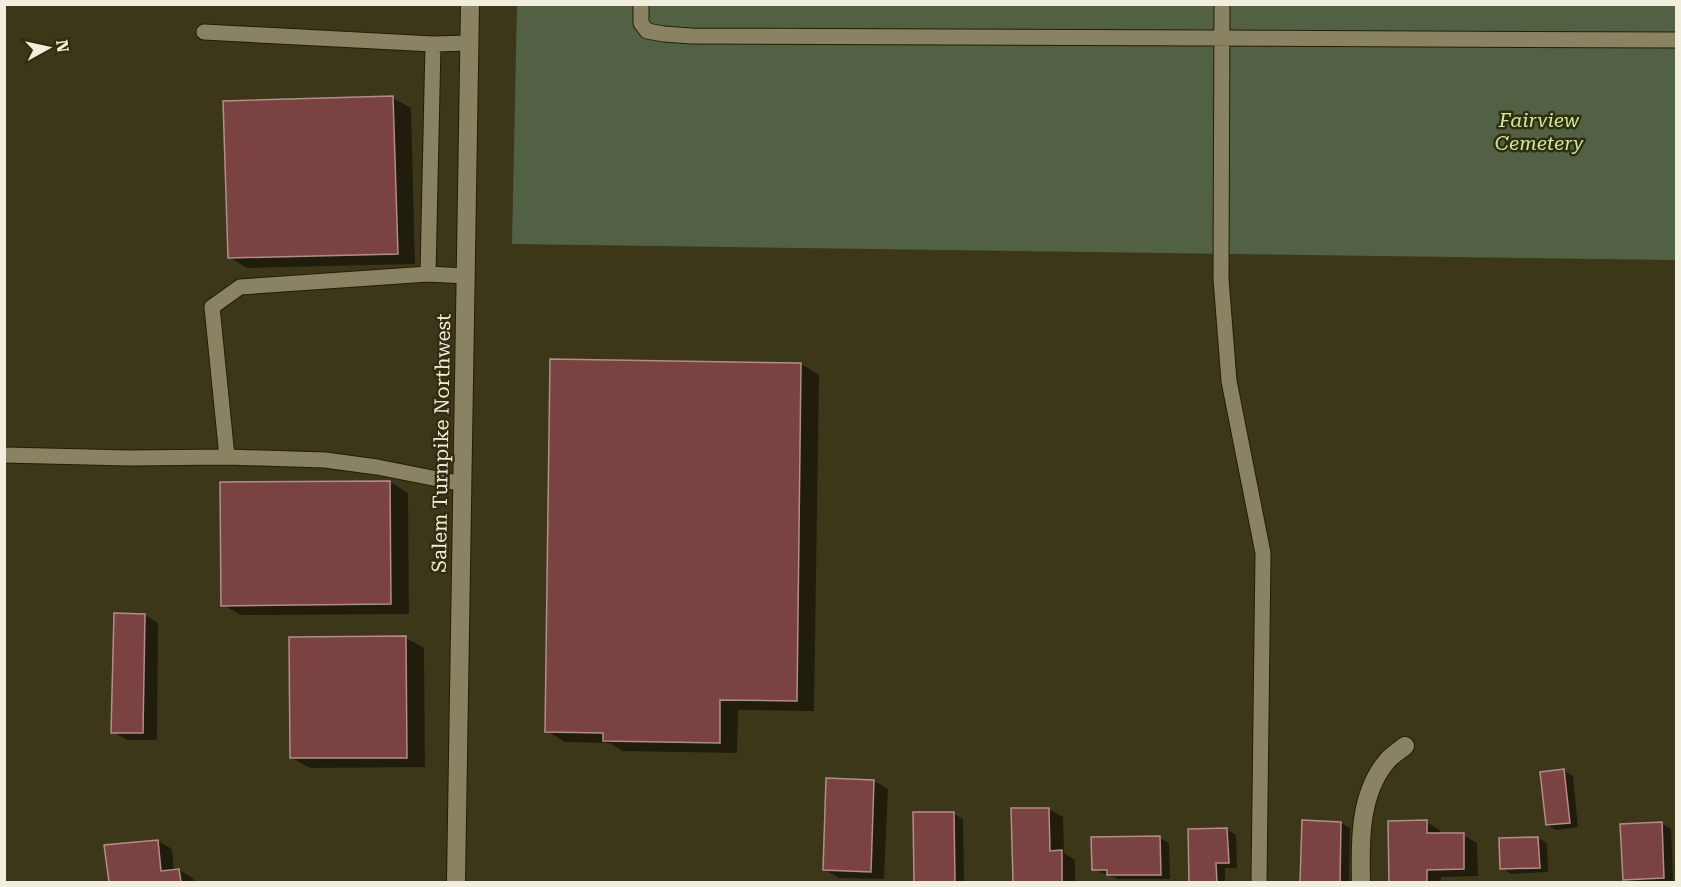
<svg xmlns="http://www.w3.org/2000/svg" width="1681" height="887" font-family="'Roboto Serif',serif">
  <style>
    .green { fill: #526144 }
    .shadow { fill: #0007 }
    .building { fill: #7b4242; stroke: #b28d8c; stroke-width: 1.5 }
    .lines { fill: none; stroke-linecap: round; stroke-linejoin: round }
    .lane-casing { stroke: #241e02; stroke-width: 17 }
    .street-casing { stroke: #241e02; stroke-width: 20 }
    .secondary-casing { stroke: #241e02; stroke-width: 20 }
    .lane { stroke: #8a8363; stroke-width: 15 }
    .street { stroke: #8a8363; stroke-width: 18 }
    .secondary { stroke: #8a8363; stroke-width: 18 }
    .labels { text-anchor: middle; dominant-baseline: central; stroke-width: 5; stroke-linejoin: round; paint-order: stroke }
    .park-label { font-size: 20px; font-style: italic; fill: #c5ec9f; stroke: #332c0f }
    .street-label { font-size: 20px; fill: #f1eedd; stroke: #332c0f }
  </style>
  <rect width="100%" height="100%" fill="#3d3719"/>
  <path class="green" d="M517 5H1676V260L512 244Z"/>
  <path class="shadow" d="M393 98 411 108 415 264 247 268 229 257Z
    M801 364 819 375 814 711 738 710 737 753 623 751 609 743 565 742 547 731Z
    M390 482 408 493 409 614 241 615 223 605Z
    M145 615 158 623 157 740H127L113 732Z
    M406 638 424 648 425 767 310 768 292 758Z
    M1564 771 1573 776 1578 827 1556 830 1547 825Z
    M874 781 888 789 884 879 839 878 825 870Z
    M1049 809 1063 817 1064 853 1075 860V882H1014L1013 810Z
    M914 814H954L963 819 964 882H916Z
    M1303 822 1341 823 1350 828 1349 882H1301Z
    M1389 822H1426L1440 830V835H1463L1477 843 1478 876 1441 877V882H1390Z
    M1662 824 1671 829 1673 882H1630L1624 879Z
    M1227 829 1236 835 1237 868H1225V882H1191L1189 831Z
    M1160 838 1169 843 1170 879H1118L1093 869Z
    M1538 838 1547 843 1548 872 1511 874 1502 868Z
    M158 841 172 849 174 871 179 870 193 878 194 882H110L106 847Z"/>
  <path class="building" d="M393 96 398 254 228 258 223 101Z
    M550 359 801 363 797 701 720 700V743L603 741V733L545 732Z
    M390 481 391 604 221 606 220 482Z
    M114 613 145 614 143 733H111Z
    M406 636 407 758H290L289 637Z
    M1564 769 1570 823 1546 825 1540 772Z
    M826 778 874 780 871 872 823 870Z
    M1011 808H1049L1050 851 1062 850V882H1013Z
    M913 812H954L955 882H914Z
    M1302 820 1341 822 1340 882H1300Z
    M1427 820V833H1464V869L1427 870V882H1389L1388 821Z
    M1662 822 1664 878 1623 880 1620 824Z
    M1227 828 1229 863H1216L1217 882H1189L1188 829Z
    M1160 836 1161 875H1107V870H1092L1091 837Z
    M1538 837 1540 868 1500 869 1499 838Z
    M158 840 161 871 179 869 181 882H109L104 845Z"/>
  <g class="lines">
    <defs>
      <path id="lane" d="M641 4V23L647 31 664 34 691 36 1676 40
        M1222 4 1221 279 1229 381 1263 553 1259 882
        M204 32 433 44
        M428 274 466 276
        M4 455 129 458 227 457 325 460 377 467 463 484
        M227 457 212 307 240 287 428 274 433 44 470 43"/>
      <path id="street" d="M1361 882C1360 842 1359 794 1387 761 1392 755 1399 751 1405 746"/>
      <path id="secondary" d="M456 882 470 4"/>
    </defs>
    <use href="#lane" class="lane-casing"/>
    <use href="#street" class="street-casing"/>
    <use href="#secondary" class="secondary-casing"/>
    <use href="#lane" class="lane"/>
    <use href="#street" class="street"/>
    <use href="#secondary" class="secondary"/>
  </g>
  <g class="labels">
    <g class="park-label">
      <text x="1539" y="120">Fairview<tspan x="1539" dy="23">Cemetery</tspan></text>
    </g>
    <g class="street-label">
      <text transform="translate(441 443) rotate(-89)">Salem Turnpike Northwest</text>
    </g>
  </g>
  <rect width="1681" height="887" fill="none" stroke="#f1eedd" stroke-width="12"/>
  <g transform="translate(48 48) rotate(82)" stroke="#332c0f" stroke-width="4.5" paint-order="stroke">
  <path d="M0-4.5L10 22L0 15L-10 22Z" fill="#f1eedd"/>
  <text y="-9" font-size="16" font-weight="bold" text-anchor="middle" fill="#f1eedd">N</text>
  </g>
</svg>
